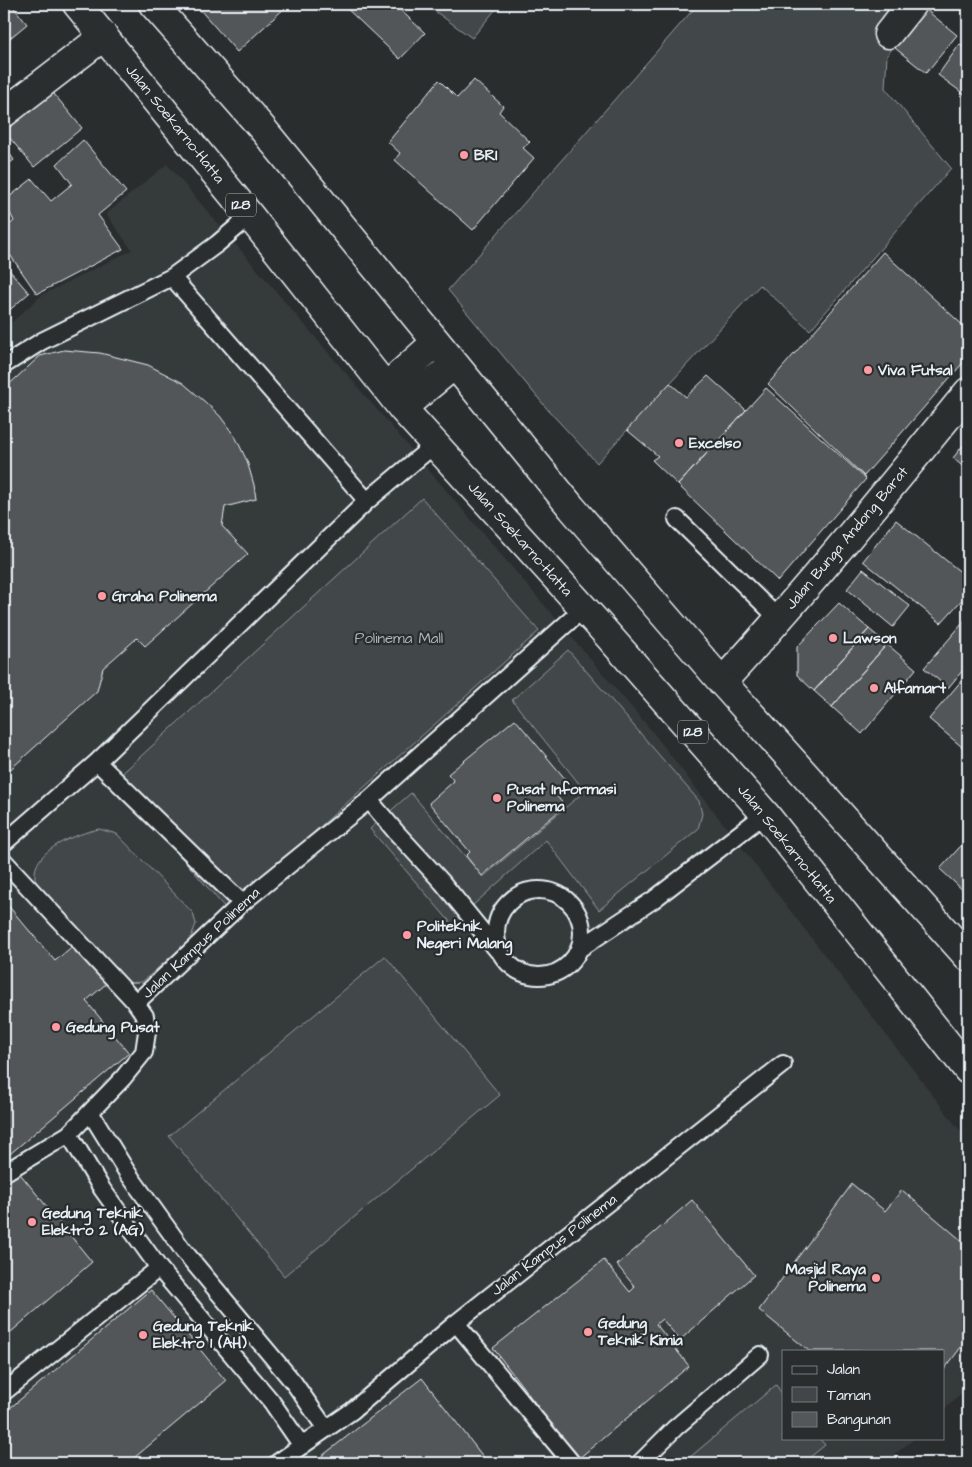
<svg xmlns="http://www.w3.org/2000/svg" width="972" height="1467" font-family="'Architects Daughter',sans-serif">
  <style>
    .built { fill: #363a3b }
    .green { fill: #424648; stroke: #959ca0 }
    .building { fill: #535759; stroke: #e8f1f8 }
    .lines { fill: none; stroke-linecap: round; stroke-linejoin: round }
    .lane-casing { stroke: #e8f1f8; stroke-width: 20 }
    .street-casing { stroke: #e8f1f8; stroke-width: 31 }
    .primary-casing { stroke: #e8f1f8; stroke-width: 31 }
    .lane { stroke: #2a2d2e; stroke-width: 16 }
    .street { stroke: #2a2d2e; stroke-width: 28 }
    .primary { stroke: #2a2d2e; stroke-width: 28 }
    .poi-dot { fill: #ff9aa2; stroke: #2a2d2e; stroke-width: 2 }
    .labels { text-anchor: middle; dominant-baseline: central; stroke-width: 4.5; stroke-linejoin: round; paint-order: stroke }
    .shield { fill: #2a2d2e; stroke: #afb6bb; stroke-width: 1 }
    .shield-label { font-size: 14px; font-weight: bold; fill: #e8f1f8 }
    .street-label { font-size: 15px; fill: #e8f1f8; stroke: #2a2d2e }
    .poi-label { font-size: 15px; font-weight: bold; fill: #e8f1f8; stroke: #2a2d2e; text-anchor: start }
    .park-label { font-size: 15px; fill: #aeb5ba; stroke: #2a2d2e }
  </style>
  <rect width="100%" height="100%" fill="#2a2d2e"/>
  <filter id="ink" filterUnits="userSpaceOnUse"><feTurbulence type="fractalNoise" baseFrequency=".02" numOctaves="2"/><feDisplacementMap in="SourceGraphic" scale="10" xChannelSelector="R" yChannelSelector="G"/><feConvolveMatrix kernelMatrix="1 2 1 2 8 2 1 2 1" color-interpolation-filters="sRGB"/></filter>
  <g filter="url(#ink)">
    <path class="built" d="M167 164 651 730 968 1141V1386L943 1411V1351H783V1438H915L884 1463H4V329L42 295 132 250 106 214Z"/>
    <path class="green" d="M425 4H500L472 38Z
      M698 4H930L887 55 885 88 951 168 810 330 760 285 597 463 549 411 448 290Z
      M422 498 539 631 227 910 115 780Z
      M568 650 699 801 702 814 698 829 599 910 546 840 452 924 370 829 411 793 483 877 585 791 512 700Z
      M99 829 117 834 193 913 196 924 190 940 142 982 126 983 43 892C40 889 36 883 35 879 31 849 77 834 99 829Z
      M385 956 500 1095 284 1276 169 1136Z
      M776 1385 783 1395V1438H819L825 1445 803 1463H683Z"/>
    <path class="building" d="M4 4H11L27 24 4 43Z
      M195 4H287L288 5 237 52Z
      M342 4H394L425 33 400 59Z
      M925 9 957 35 926 73 895 48Z
      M960 44 968 50V97L938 75Z
      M439 80 457 98 474 80 503 106 499 112 530 142 523 148 534 158 473 230 395 160 400 153 388 142Z
      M45 83 82 128 34 167 4 131V118Z
      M83 140 126 192 98 215 123 249 37 294 4 246V230L14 221 4 201 32 179 51 201 72 184 57 164Z
      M4 146 14 160 4 167Z
      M883 252 968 330V357L864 476 768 384Z
      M4 264 29 293 4 315Z
      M64 350 100 353 148 365 183 383 204 401 220 416 236 438 247 461 254 485 256 499 225 507 222 526 248 554 145 646 137 638 103 668 97 691 4 775V389L40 356Z
      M708 376 746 410 678 485 652 460 658 456 627 430 670 383 686 397Z
      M766 388 866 479 778 581 678 485Z
      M968 439V471L953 458Z
      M896 520 968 578V593L941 623 863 561Z
      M863 569 910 606 893 627 847 589Z
      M839 603 869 629 814 691 797 675V647Z
      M968 617V664L948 688 924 668Z
      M869 629 887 644 832 707 814 691Z
      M887 644 916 669 862 734 832 707Z
      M968 673V752L929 719Z
      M515 719 567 781 554 793 565 806 482 876 466 856 470 852 429 803 454 781 448 774Z
      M968 838V895L940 869Z
      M5 902 55 961 75 944 107 983 86 1001 129 1053 4 1159V903Z
      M17 1170 92 1262 4 1338V1181Z
      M852 1184 885 1211 902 1190 968 1246V1338L943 1371V1351H809L759 1310Z
      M692 1200 754 1275 680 1340 662 1319 656 1324 689 1366 578 1459 493 1348 604 1260 630 1292 635 1287 617 1265Z
      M151 1290 226 1381 128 1463H4V1413Z
      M422 1378 488 1463H313Z"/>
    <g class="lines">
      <defs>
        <path id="lane" d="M250 216 217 244 172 277 367 501
          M4 365 42 341 172 277
          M677 519 779 619
          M97 762 367 501 434 445
          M369 800 396 832 442 882 498 951
          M4 843 97 762 242 903
          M4 861 136 1003
          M496 933a43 43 0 1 1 86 0a43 43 0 1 1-86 0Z
          M579 949 653 900 765 814
          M90 1112 127 1172 183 1250 294 1383 326 1429
          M69 1134 102 1189 159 1268 271 1401 302 1446
          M4 1173 69 1134 123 1078 144 1052 147 1032 145 1016 136 1003 242 903 369 800 584 608
          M456 1323 572 1463
          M4 1392 159 1268
          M277 1463 352 1411 456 1323 783 1064
          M640 1463 675 1428 760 1355"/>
        <path id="street" d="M888 34 912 4
          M4 113 104 36
          M722 682C808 589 888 490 968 392"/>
        <path id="primary" d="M77 4 250 216 402 408 598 624 765 814 968 1070
          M153 4 262 128 572 508 722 682 968 957
          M386 387 435 343
          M402 408 454 365"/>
      </defs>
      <use href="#lane" class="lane-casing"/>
      <use href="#street" class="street-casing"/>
      <use href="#primary" class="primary-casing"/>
      <use href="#lane" class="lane"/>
      <use href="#street" class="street"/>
      <use href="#primary" class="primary"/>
    </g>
  </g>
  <g class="poi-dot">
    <circle cx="464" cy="155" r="5"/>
    <circle cx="868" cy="370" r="5"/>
    <circle cx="679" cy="443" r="5"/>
    <circle cx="102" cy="596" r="5"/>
    <circle cx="833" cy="638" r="5"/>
    <circle cx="874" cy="688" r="5"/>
    <circle cx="497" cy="798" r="5"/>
    <circle cx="407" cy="935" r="5"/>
    <circle cx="56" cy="1027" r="5"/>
    <circle cx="32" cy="1222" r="5"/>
    <circle cx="876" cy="1278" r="5"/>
    <circle cx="588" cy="1332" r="5"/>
    <circle cx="143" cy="1335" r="5"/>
  </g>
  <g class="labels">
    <g class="shield">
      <rect x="226" y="193.5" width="30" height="23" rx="4"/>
      <rect x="678" y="720.5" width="30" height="23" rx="4"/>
    </g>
    <g class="shield-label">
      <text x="241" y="205">128</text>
      <text x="693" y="732">128</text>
    </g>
    <g class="street-label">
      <text transform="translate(175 124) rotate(51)">Jalan Soekarno-Hatta</text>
      <text transform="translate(847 538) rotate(-50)">Jalan Bunga Andong Barat</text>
      <text transform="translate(520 539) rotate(48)">Jalan Soekarno-Hatta</text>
      <text transform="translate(787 844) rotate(51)">Jalan Soekarno-Hatta</text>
      <text transform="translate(201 943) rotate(-43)">Jalan Kampus Polinema</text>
      <text transform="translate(554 1245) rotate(-38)">Jalan Kampus Polinema</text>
    </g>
    <g class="poi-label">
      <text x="474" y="155">BRI</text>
      <text x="878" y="370">Viva Futsal</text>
      <text x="689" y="443">Excelso</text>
      <text x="112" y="596">Graha Polinema</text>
      <text x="843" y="638">Lawson</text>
      <text x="884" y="688">Alfamart</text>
      <text x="507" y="789">Pusat Informasi<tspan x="507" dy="17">Polinema</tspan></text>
      <text x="417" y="926">Politeknik<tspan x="417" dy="17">Negeri Malang</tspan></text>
      <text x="66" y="1027">Gedung Pusat</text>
      <text x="42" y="1213">Gedung Teknik<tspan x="42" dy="17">Elektro 2 (AG)</tspan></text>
      <text x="866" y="1269" text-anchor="end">Masjid Raya<tspan x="866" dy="17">Polinema</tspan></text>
      <text x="598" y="1323">Gedung<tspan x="598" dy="17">Teknik Kimia</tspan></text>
      <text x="153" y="1326">Gedung Teknik<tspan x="153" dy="17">Elektro 1 (AH)</tspan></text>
    </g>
    <g class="park-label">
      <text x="399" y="638">Polinema Mall</text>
    </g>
  </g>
  <rect width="972" height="1467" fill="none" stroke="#2a2d2e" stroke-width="20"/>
  <rect x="10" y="10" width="952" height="1447" fill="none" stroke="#e8f1f8" stroke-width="2" filter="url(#ink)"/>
  <rect x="782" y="1350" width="162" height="90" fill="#2a2d2e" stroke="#767b7f"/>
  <rect x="792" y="1366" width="25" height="8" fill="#2a2d2e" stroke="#767b7f"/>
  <text x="827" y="1374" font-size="15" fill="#e8f1f8">Jalan</text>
  <rect x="792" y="1387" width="25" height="15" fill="#424648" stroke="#767b7f"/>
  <text x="827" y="1400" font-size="15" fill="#e8f1f8">Taman</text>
  <rect x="792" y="1412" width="25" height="15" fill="#535759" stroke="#767b7f"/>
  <text x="827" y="1424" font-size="15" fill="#e8f1f8">Bangunan</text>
</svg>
